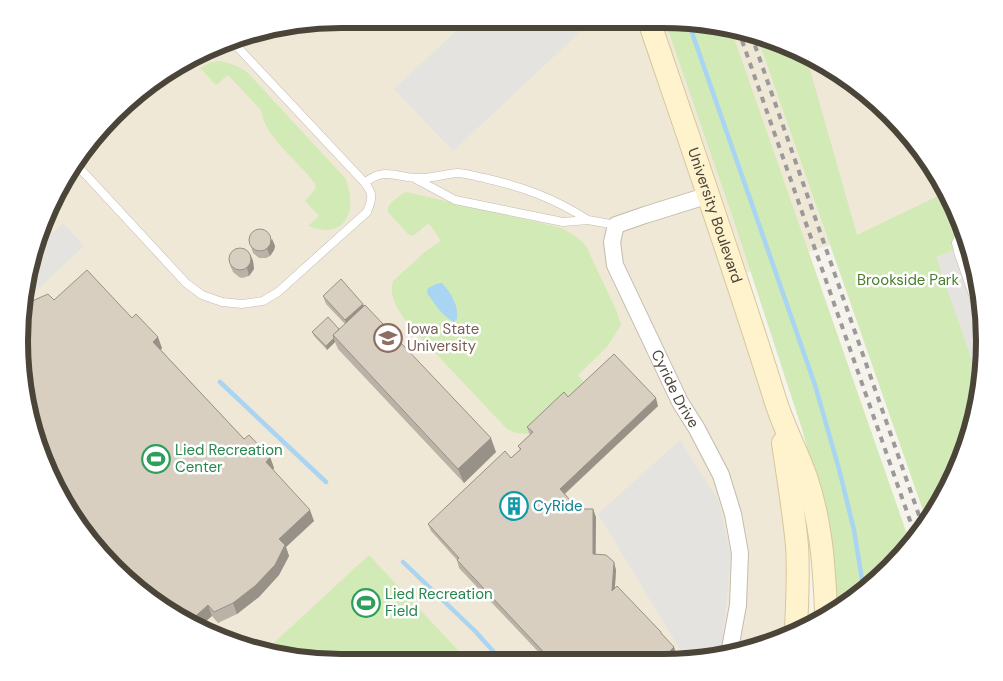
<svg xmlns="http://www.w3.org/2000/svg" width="1003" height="681" font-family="'DM Sans',sans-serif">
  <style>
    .education { fill: #efe8d6 }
    .green { fill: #d2eab5 }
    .parking { fill: #e5e3e0 }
    .water { fill: #a9d4f2 }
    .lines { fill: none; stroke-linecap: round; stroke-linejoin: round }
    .stream { stroke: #a9d4f2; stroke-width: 4.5 }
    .lane-casing { stroke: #c2bbae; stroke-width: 9 }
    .street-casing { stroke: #c2bbae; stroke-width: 18 }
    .secondary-casing { stroke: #d6c79b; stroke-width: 24 }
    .lane { stroke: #fff; stroke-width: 8 }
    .street { stroke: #fff; stroke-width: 16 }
    .secondary { stroke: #fff3cd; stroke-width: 22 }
    .rail { stroke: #9a9a9a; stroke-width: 4; stroke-dasharray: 6 6; stroke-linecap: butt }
    .wall { fill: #bab2a6 }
    .shaded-wall { fill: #979187 }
    .building { fill: #d8cfc1; stroke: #979187 }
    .labels { text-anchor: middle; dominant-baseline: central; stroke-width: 5; stroke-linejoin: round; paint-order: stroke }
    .street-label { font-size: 15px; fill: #4b4439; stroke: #fff }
    .park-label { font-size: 15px; fill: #4a7f2a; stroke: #fff }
    .education-label { font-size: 15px; fill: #785e54; stroke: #fff; text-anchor: start }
    .leisure-label { font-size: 15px; fill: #27864d; stroke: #fff; text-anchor: start }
    .culture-label { font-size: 15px; fill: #0d838f; stroke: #fff; text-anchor: start }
    .rim { fill: none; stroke: #4b4439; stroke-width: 6 }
  </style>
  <rect width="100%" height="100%" fill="#f6f3ec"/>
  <path class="education" d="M340 19 725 25 805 52 890 113 944 193 857 236 736 276 777 408 793 633 786 638 662 662 278 656 198 629 113 568 25 404 19 319 43 218 85 144 162 73 237 36Z"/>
  <path class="green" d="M666 24 725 25 730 26 909 540 890 568 835 605 828 521 802 429 733 218Z
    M757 36 805 52 857 235 944 193 960 217 984 340 960 463 925 516Z
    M220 61C230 63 238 66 247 72L345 178C352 193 355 220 336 228 327 232 317 229 308 226L319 216 305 201 316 188 315 184C299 161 265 138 261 110L228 75 216 85 200 68 211 62Z
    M406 192 558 227C569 231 578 237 586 246L617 312 621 325 607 347 578 375 588 388 567 400 530 434 516 433 507 429 407 323C399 311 388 296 393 281L426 251 441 241 429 223 413 236 408 234 388 212C388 211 387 209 388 208 389 203 402 194 406 192Z
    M369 555 466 659 278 656 264 652Z"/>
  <path class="parking" d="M446 20 590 23 453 151 394 89 456 31Z
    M63 223 84 246 23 303 37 243 40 245Z
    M965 246 984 340 977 375 936 257Z
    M680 440 718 500 731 556 722 647 721 651 685 658 598 514Z"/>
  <path class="water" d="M442 283C451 293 459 306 457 319L454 322C442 316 435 304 427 293L428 288 436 284Z"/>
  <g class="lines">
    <path class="stream" d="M689 24 815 385 839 469 854 530 863 586
      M220 382 326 482
      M403 562 475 631 501 660"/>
    <defs>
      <path id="lane" d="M75 163 186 283 202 295 222 302 242 304 263 301 278 292 367 212C372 199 374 195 365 183L230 39
        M416 179 455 200 563 222 588 220 616 225
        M365 183C382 167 396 177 416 178 430 179 444 174 458 173 466 173 476 177 484 178 523 187 554 198 588 220
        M962 230 956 243 959 255 978 309"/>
      <g id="street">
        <path id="s1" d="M709 195 645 215 616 225 612 242 615 265 680 402 697 429 721 475 733 514 740 553 738 605 730 649"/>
      </g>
      <g id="secondary">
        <path id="s2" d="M650 24C692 147 735 271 774 396 782 424 796 449 806 477 821 521 824 564 826 611"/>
        <path d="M783 443C788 478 794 512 797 546 799 574 797 603 796 631"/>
      </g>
    </defs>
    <use href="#lane" class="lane-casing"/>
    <use href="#street" class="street-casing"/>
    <use href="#secondary" class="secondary-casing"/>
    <use href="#lane" class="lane"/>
    <use href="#street" class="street"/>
    <use href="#secondary" class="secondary"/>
    <path class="rail" d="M738 29 914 532
      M751 34 921 521"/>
  </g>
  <path class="wall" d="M272 239 275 246 274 250 270 256 266 258H259L253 253 251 246Z
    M250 254 253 261 254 269 249 276 242 278 239 277 233 272 230 265Z
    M323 296 363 304 364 306 496 452 464 483 338 349 335 342 327 350 314 336 312 332 339 329 345 324 326 304Z
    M54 300 132 318 162 348 161 350 244 439 270 457 274 468 273 470 314 521 286 547 289 556 279 575 259 597 237 614 218 623 212 616Z
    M568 397 658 406 565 494 578 509 596 517V555L616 570 615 588 662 635 677 655 662 662 546 660 459 568 457 560 431 531 428 524 511 458 520 450 518 446 530 435 527 427Z"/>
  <path class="shaded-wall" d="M272 239 275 246 274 250 270 256 267 249Z
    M250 254 253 261 254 269 249 276 247 268Z
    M363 304 366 311 348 328 345 320Z
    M158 337 162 348 157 353 153 342Z
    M334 338 335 342 327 350 326 346Z
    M656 398 658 406 562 496 560 489Z
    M491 438 496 452 464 483 458 469Z
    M270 457 274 468 270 473 266 462Z
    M593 509 596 517 595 562 593 554Z
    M310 510 314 521 286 547 289 556 279 575 259 597 237 614 233 603 279 539Z
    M614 562 616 570 614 598 612 591Z
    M208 605 212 616 197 629 189 622Z
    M674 647 677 655 670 661 663 662 664 657Z"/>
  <path class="building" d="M249 240a11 11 0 1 1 22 0a11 11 0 1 1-22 0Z
    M229 259a11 11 0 1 1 22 0a11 11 0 1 1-22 0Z
    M87 270 132 318 136 314 158 337 153 342 244 439 249 435 270 457 266 462 310 510 279 539 285 545 275 565 255 586 233 603 214 612 208 605 189 622 113 568 62 501 25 404 19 319 22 308 30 302 48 294 54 300Z
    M341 279 363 304 345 320 323 296Z
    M365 305 491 438 458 469 333 335Z
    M328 317 339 329 333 335 334 338 326 346 312 332Z
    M614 354 656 398 560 489 578 509H593V554L606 555 614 562 612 591 617 586 661 632V633L674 647 664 657 666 659 662 662 551 660 457 560 459 558 428 524 505 451 511 458 521 449 518 446 533 432 527 427 564 392 568 397Z"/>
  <defs>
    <symbol id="university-ring" viewBox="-11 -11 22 22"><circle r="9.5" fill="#fff" stroke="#8d6e63" stroke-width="1.5"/><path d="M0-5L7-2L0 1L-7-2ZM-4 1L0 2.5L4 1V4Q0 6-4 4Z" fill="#8d6e63"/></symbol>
    <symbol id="stadium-ring" viewBox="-11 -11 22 22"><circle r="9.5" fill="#fff" stroke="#2e9e5b" stroke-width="1.5"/><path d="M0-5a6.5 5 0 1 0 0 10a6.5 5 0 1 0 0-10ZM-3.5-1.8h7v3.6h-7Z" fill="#2e9e5b"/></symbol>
    <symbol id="building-ring" viewBox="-11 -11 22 22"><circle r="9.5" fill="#fff" stroke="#0f9aa8" stroke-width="1.5"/><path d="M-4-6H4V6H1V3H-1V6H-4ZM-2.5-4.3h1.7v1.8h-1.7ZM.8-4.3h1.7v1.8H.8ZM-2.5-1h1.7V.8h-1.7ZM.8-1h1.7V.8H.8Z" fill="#0f9aa8"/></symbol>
  </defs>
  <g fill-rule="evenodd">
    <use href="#university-ring" x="372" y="322" width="32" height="32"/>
    <use href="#stadium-ring" x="140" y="443" width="32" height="32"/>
    <use href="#building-ring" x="498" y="490" width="32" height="32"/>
    <use href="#stadium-ring" x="350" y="587" width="32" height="32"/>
  </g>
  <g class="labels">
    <g class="street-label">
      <text stroke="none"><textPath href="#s2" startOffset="202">University Boulevard</textPath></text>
      <text stroke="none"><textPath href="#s1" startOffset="276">Cyride Drive</textPath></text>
    </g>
    <g class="park-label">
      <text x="908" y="280">Brookside Park</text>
    </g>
    <g class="education-label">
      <text x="407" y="329">Iowa State<tspan x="407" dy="17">University</tspan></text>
    </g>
    <g class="leisure-label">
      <text x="175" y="450">Lied Recreation<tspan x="175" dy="17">Center</tspan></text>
      <text x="385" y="594">Lied Recreation<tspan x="385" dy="17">Field</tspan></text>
    </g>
    <g class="culture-label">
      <text x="533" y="506">CyRide</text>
    </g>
  </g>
  <path d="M0 0H1003V681H0ZM341 28H663A313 313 0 0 1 976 341V341A313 313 0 0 1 663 654H341A313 313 0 0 1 28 341V341A313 313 0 0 1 341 28Z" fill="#fff" fill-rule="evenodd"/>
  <path class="rim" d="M341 28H663A313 313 0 0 1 976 341V341A313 313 0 0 1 663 654H341A313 313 0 0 1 28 341V341A313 313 0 0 1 341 28Z"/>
</svg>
